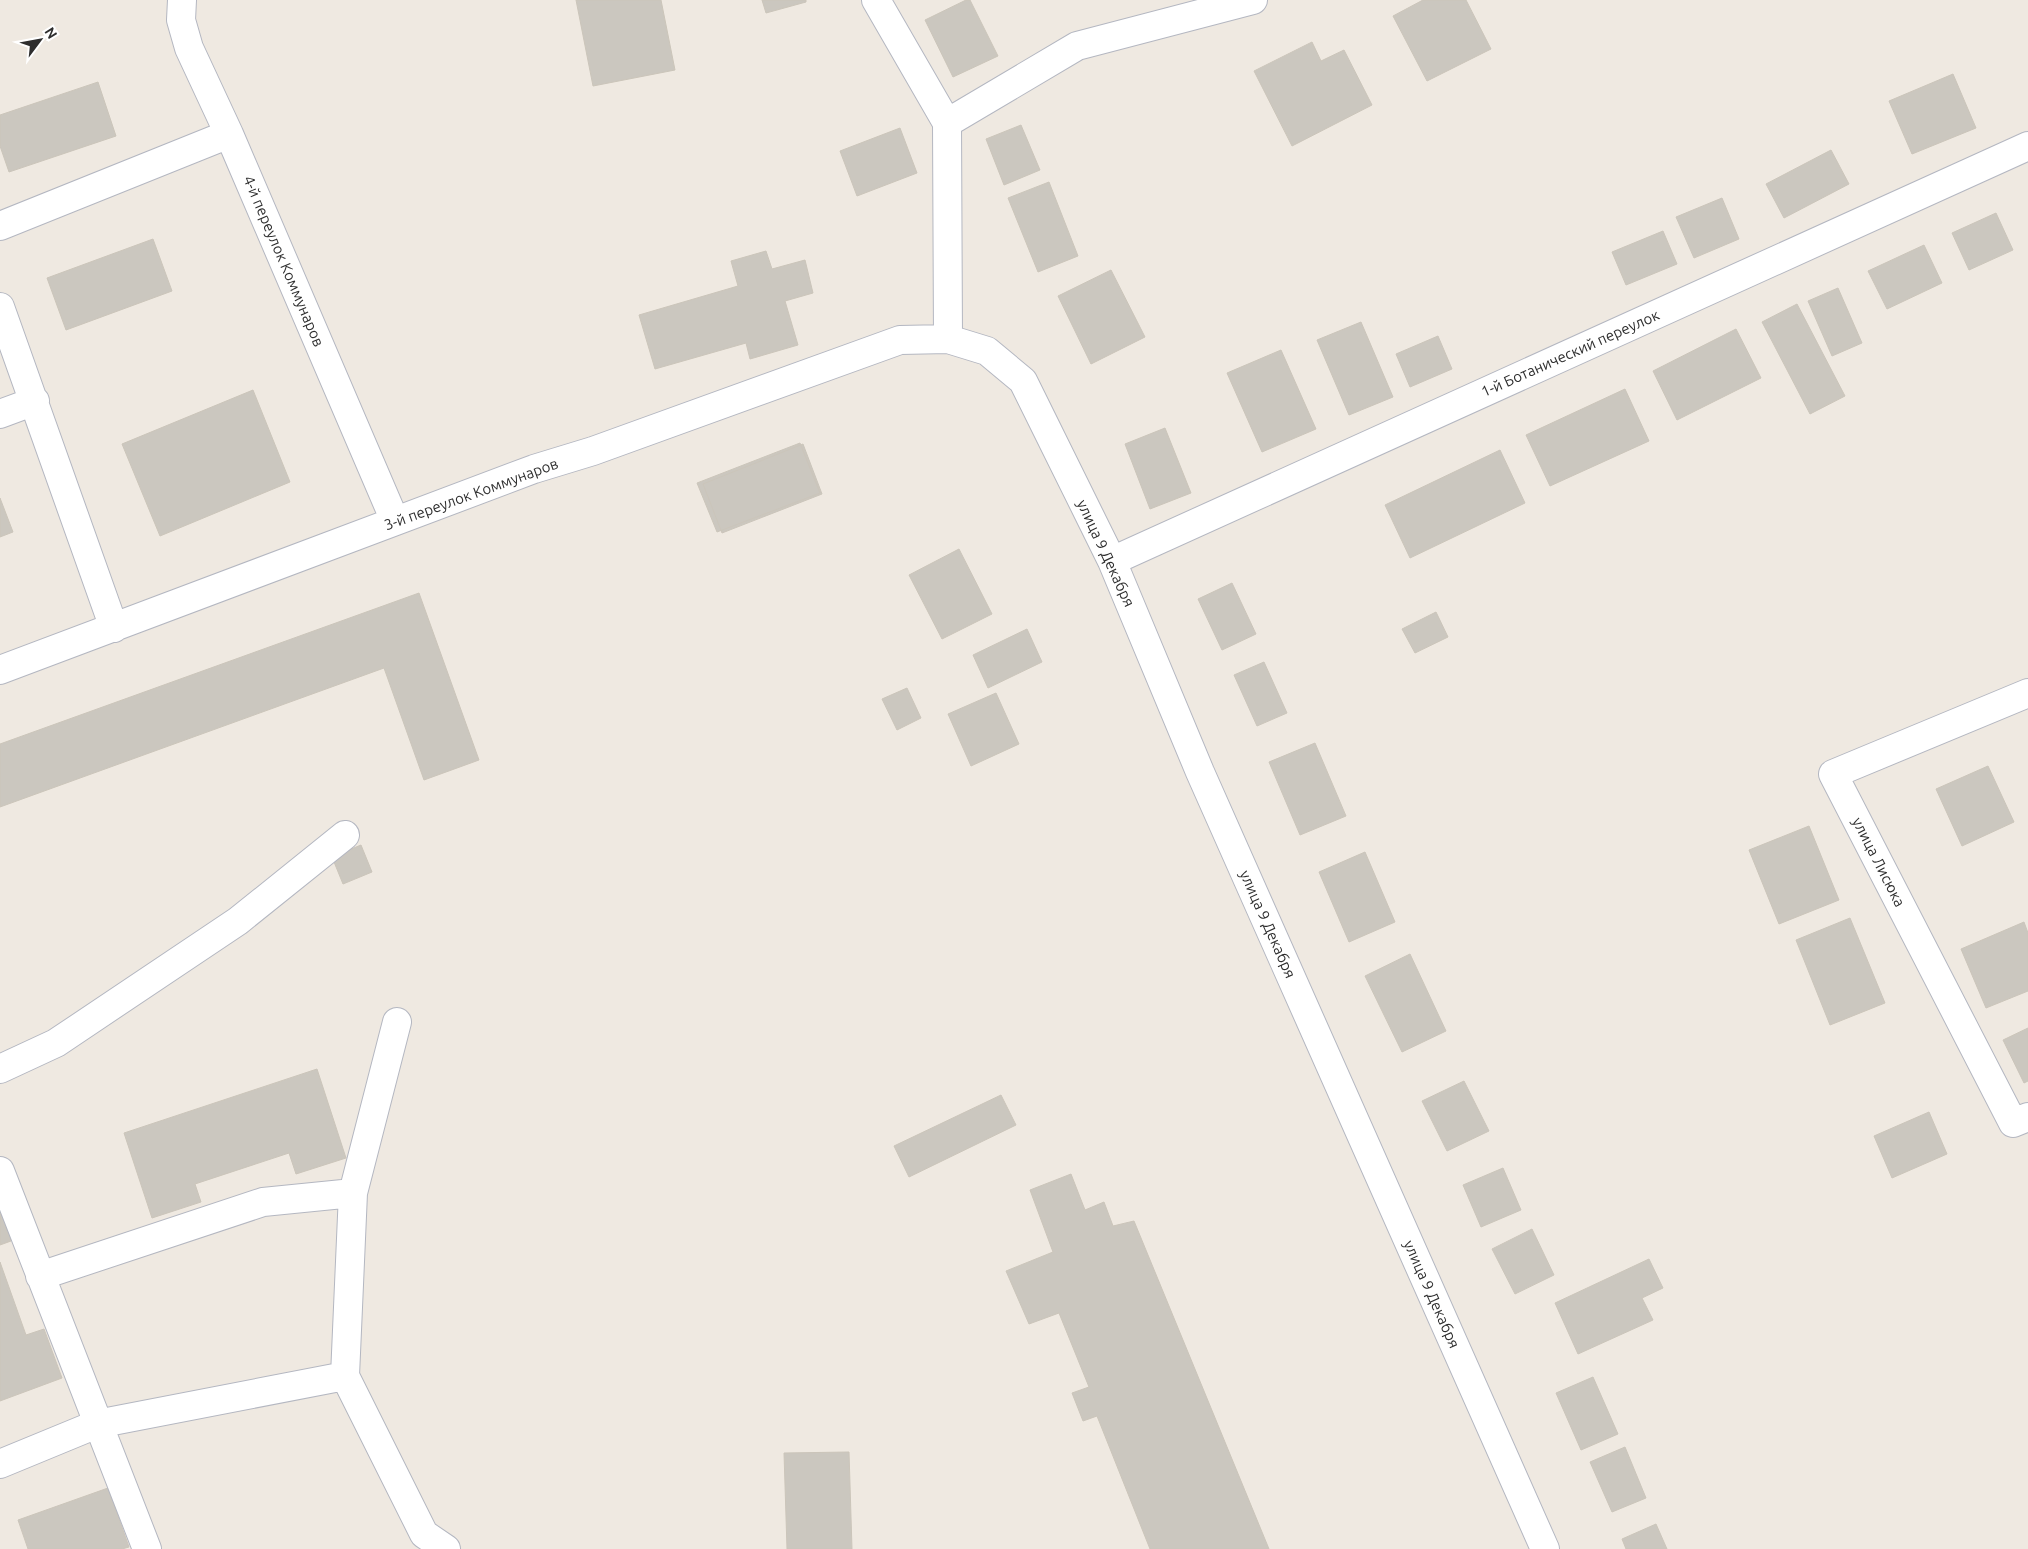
<svg xmlns="http://www.w3.org/2000/svg" width="2028" height="1549" font-family="Ubuntu,sans-serif">
  <style>
    .building { fill: #cbc7bf; stroke: #cbc5ba }
    .lines { fill: none; stroke-linecap: round; stroke-linejoin: round }
    .minor-casing { stroke: #b4b7c1; stroke-width: 30 }
    .minor { stroke: #fff; stroke-width: 28 }
    .labels { text-anchor: middle; dominant-baseline: central; stroke-width: 4; stroke-linejoin: round; paint-order: stroke }
    .street-label { font-size: 15px; fill: #2e2e2e; stroke: #fff }
  </style>
  <rect width="100%" height="100%" fill="#efe9e1"/>
  <path class="building" d="M576 0H661L675 70 593 86Z
    M762 0H806V2L766 13Z
    M966 0H970L998 56 953 77 925 20Z
    M1423 0H1466L1491 49 1427 81 1393 16Z
    M1312 42 1321 61 1344 50 1372 105 1292 146 1254 71Z
    M1953 74 1976 128 1912 154 1889 101Z
    M98 82 116 136 9 172 0 146V115Z
    M1021 125 1040 170 1004 185 986 139Z
    M900 128 917 173 857 196 840 151Z
    M1831 150 1849 184 1784 218 1766 184Z
    M1049 182 1078 256 1038 272 1008 198Z
    M1722 198 1739 239 1694 258 1676 217Z
    M1996 213 2013 250 1969 270 1952 233Z
    M1663 231 1677 264 1626 285 1612 252Z
    M153 239 172 291 66 330 47 278Z
    M1924 245 1942 283 1887 309 1868 271Z
    M766 251 772 269 805 260 813 293 785 301 798 345 750 359 746 343 655 369 639 315 738 286 731 261Z
    M1111 270 1145 337 1091 364 1058 296Z
    M1838 288 1862 343 1832 356 1808 301Z
    M1797 304 1845 396 1810 414 1762 322Z
    M1361 322 1393 397 1349 415 1317 340Z
    M1736 329 1761 378 1677 420 1653 371Z
    M1438 336 1452 369 1410 387 1396 354Z
    M1281 350 1316 429 1262 452 1227 373Z
    M1625 389 1649 441 1550 486 1526 435Z
    M253 390 290 482 160 536 122 444Z
    M1165 428 1191 493 1150 509 1125 444Z
    M800 443 820 493 717 532 697 483Z
    M803 444 822 494 722 533 703 484Z
    M1500 450 1525 503 1410 558 1385 505Z
    M0 498 13 532 0 537Z
    M959 549 992 614 942 639 909 575Z
    M1232 583 1256 634 1222 650 1198 599Z
    M419 593 479 760 424 780 384 668 0 807V744Z
    M1436 612 1448 637 1415 653 1402 629Z
    M1027 629 1042 662 988 688 973 655Z
    M1264 662 1287 713 1257 726 1234 675Z
    M907 688 921 718 897 730 882 699Z
    M996 693 1019 744 971 766 948 714Z
    M1315 743 1346 816 1300 835 1269 762Z
    M1988 766 2014 822 1962 846 1936 789Z
    M1809 826 1839 900 1779 924 1749 850Z
    M361 845 372 872 343 884 332 857Z
    M1365 852 1395 922 1349 942 1319 872Z
    M1850 918 1885 1003 1830 1025 1796 940Z
    M2024 922 2028 933V991L1986 1008 1961 949Z
    M1410 954 1446 1031 1402 1052 1365 976Z
    M2028 1028V1081L2024 1083 2003 1040Z
    M317 1069 346 1158 296 1174 289 1153 195 1184 201 1202 152 1218 124 1133Z
    M1464 1081 1489 1131 1447 1151 1422 1101Z
    M1001 1095 1016 1125 909 1177 894 1146Z
    M1929 1112 1947 1154 1892 1178 1874 1136Z
    M1503 1168 1521 1210 1481 1227 1463 1185Z
    M1071 1174 1085 1210 1104 1202 1113 1226 1134 1221 1269 1549H1150L1097 1416 1083 1421 1072 1393 1089 1387 1059 1313 1029 1324 1006 1271 1053 1252 1030 1190Z
    M0 1210 11 1241 0 1245Z
    M1532 1229 1554 1275 1515 1294 1492 1249Z
    M1649 1259 1663 1288 1642 1298 1653 1320 1578 1354 1555 1303Z
    M0 1262 26 1335 44 1329 62 1378 0 1401Z
    M1593 1377 1618 1434 1581 1450 1556 1393Z
    M1625 1447 1646 1498 1612 1512 1590 1462Z
    M849 1452 852 1549H787L784 1453Z
    M108 1488 129 1547 122 1549H28L18 1520Z
    M1656 1524 1667 1549H1626L1622 1539Z"/>
  <g class="lines">
    <defs>
      <path id="minor" d="M182 0 181 20 189 48 229 134 395 521
        M876 0 947 123 948 339
        M947 123 1077 46 1253 0
        M0 226 229 134
        M0 307 114 628
        M0 414 35 401
        M1112 561 2028 146
        M0 670 534 469 593 451 900 340 948 339 987 351 1023 381 1112 561 1200 772 1545 1549
        M2028 693 1833 774 2013 1123 2028 1117
        M397 1022 353 1193 345 1376 424 1534 446 1549
        M0 1069 56 1043 238 921 345 835
        M0 1171 147 1549
        M40 1276 263 1202 353 1193
        M0 1464 97 1424 345 1376"/>
    </defs>
    <use href="#minor" class="minor-casing"/>
    <use href="#minor" class="minor"/>
  </g>
  <g class="labels">
    <g class="street-label">
      <text transform="translate(284 261) rotate(67)">4-й переулок Коммунаров</text>
      <text transform="translate(1570 353) rotate(-24)">1-й Ботанический переулок</text>
      <text transform="translate(471 494) rotate(-20)">3-й переулок Коммунаров</text>
      <text transform="translate(1106 553) rotate(65)">улица 9 Декабря</text>
      <text transform="translate(1879 862) rotate(63)">улица Лисюка</text>
      <text transform="translate(1268 924) rotate(66)">улица 9 Декабря</text>
      <text transform="translate(1432 1294) rotate(66)">улица 9 Декабря</text>
    </g>
  </g>
  <g transform="translate(40 40) rotate(58)" stroke="#ffffff" stroke-width="4" paint-order="stroke">
  <path d="M0-4L9 19L0 12L-9 19Z" fill="#2e2e2e"/>
  <text y="-8" font-size="14" font-weight="bold" text-anchor="middle" fill="#2e2e2e">N</text>
  </g>
</svg>
